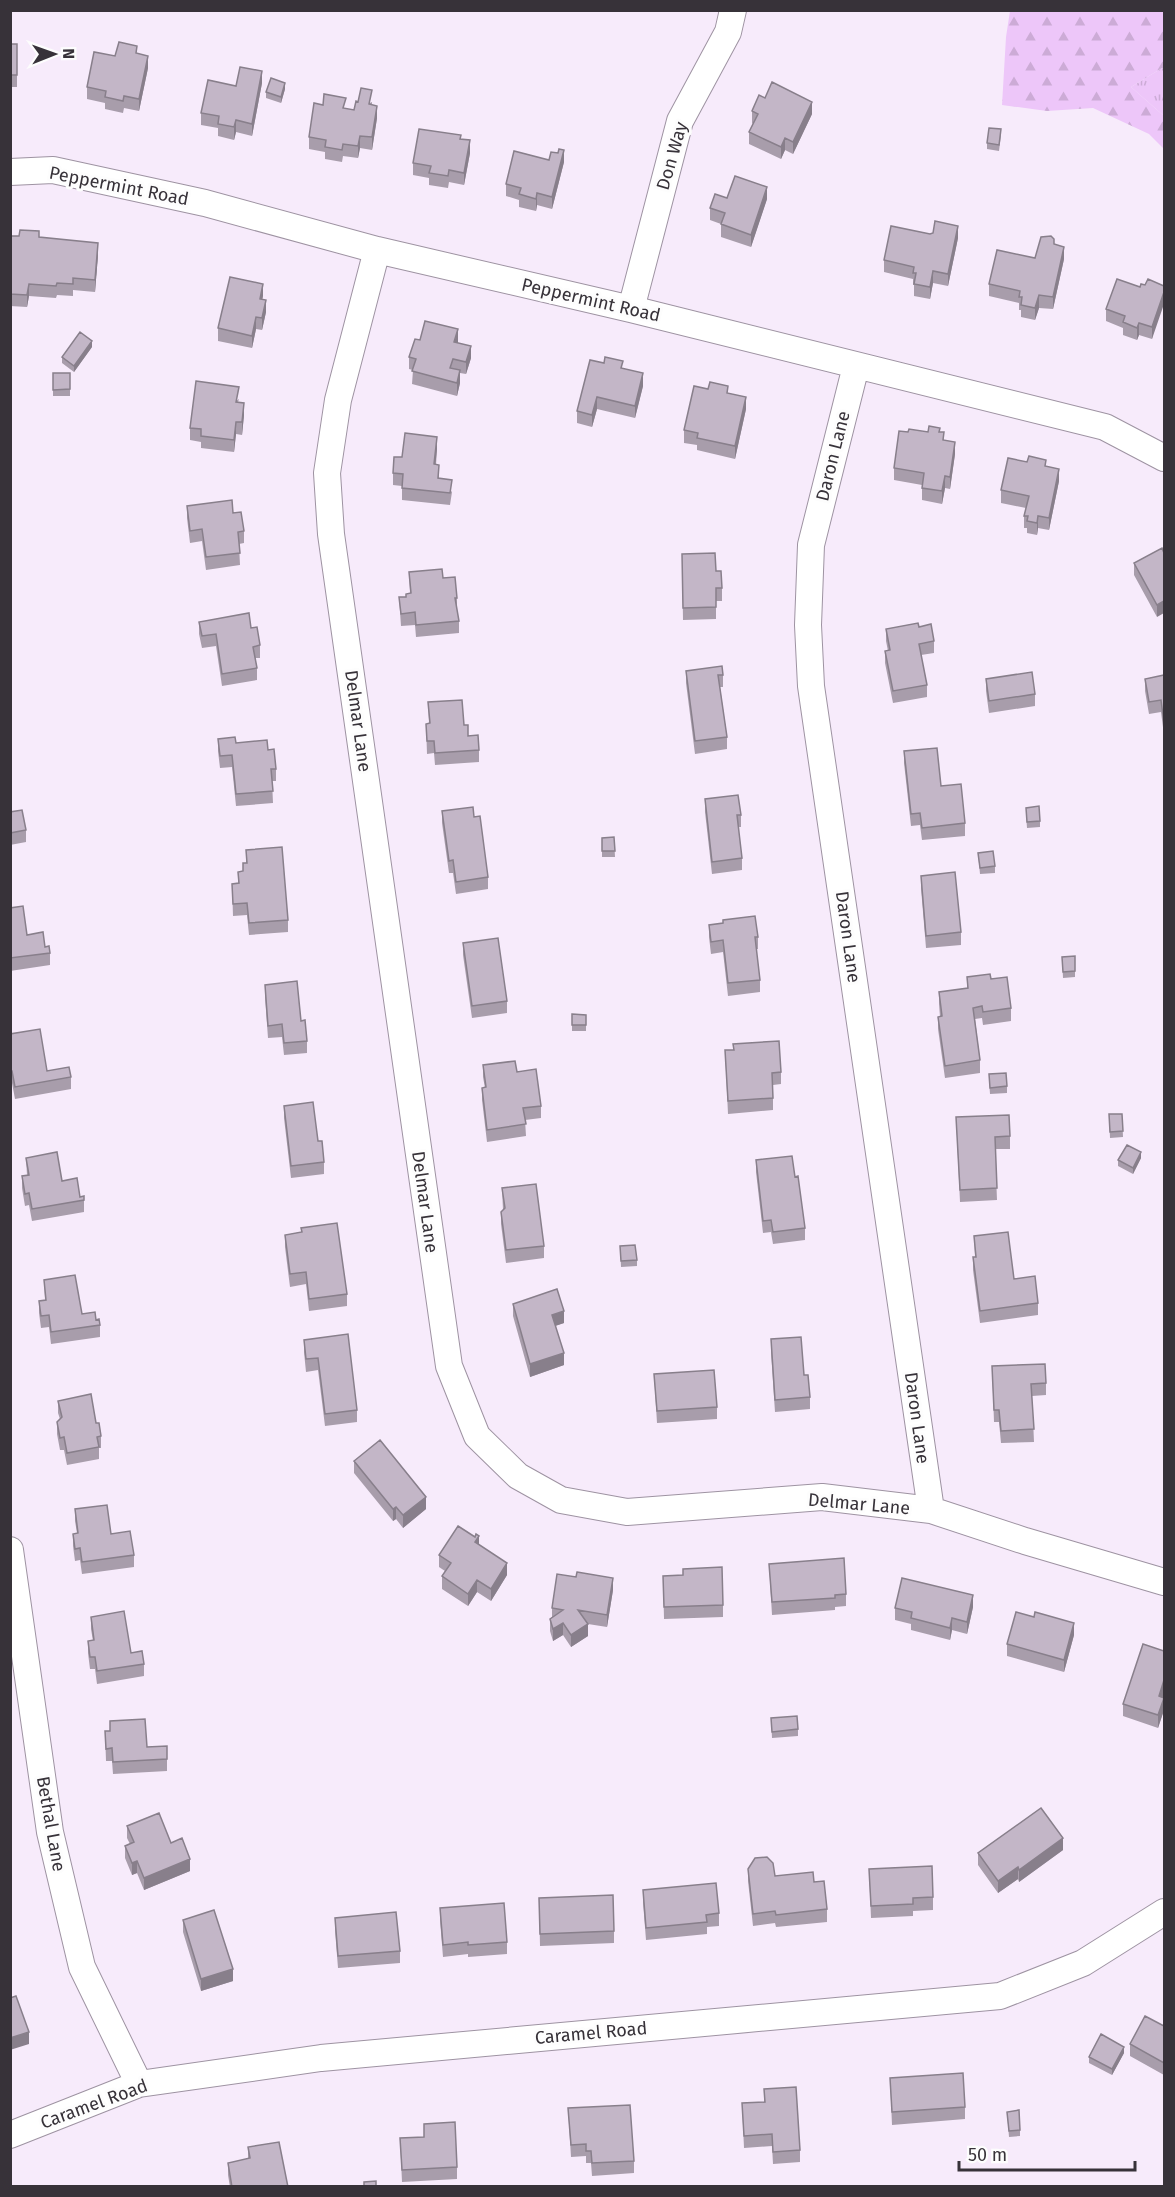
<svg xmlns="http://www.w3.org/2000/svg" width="1175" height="2197" font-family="'Fira Sans',sans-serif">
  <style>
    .grass { fill: url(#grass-tufts) }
    .forest { fill: url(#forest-firs) }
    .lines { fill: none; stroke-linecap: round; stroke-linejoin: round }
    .minor-casing { stroke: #9e93a2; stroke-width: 28 }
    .minor { stroke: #fff; stroke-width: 26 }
    .wall { fill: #a89dab }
    .shaded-wall { fill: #887f8b }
    .building { fill: #c3b6c7; stroke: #887f8b; stroke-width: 1.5 }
    .labels { text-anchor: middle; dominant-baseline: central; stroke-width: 6; stroke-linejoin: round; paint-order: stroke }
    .street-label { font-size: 18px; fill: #373239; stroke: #fdfdfd }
  </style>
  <defs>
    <pattern id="grass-tufts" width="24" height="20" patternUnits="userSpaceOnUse" patternTransform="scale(1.5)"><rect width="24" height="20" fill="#edc6f9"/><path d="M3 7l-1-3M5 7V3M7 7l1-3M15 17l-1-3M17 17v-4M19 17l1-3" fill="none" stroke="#ccabd6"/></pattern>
    <pattern id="forest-firs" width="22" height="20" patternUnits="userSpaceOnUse" patternTransform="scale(1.5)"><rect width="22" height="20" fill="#edc6f9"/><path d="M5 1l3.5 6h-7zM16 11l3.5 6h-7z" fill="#ccabd6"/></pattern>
  </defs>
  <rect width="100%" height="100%" fill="#f7ebfb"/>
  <path class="grass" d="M1162 68 1164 69V116L1131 87Z"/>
  <path class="forest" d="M1010 11H1164V69L1162 68 1131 87 1164 116V149L1149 134 1093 108 1047 111 1002 105 1006 37Z"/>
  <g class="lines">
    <defs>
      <path id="minor" d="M10 172 53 170 205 203 377 250 631 309 1105 427 1164 458
        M377 250 338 400 327 473 331 534 449 1366 477 1436 518 1476 561 1500 627 1512 822 1497 931 1510 1025 1541 1164 1582
        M631 309 680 121 728 32 733 10
        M856 366 811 545 808 625 811 686 931 1510
        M10 1550 50 1832 82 1967 139 2084
        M10 2135 139 2084 321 2058 1000 1996 1083 1963 1164 1912"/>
    </defs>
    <use href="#minor" class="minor-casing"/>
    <use href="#minor" class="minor"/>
  </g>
  <path class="wall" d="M10 44H17V87H10Z
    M137 54 148 68 139 111 124 108 123 113 105 109V103L87 99V87L115 56Z
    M262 83 252 136 236 132 234 140 218 136V128L201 125V113L236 86Z
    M285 89 281 103 266 98V92Z
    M765 98 812 114 793 154 785 150 781 159 749 144V132L753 124 752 123V111Z
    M372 102V105L377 118 372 150 360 148 358 158 343 156 342 162 325 159V152L309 149V137L346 109 354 110Z
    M1001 135 999 151 987 149V143Z
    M461 139 470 153 464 185 449 182 448 188 429 185V178L413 175V163Z
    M549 160 564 162 552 209 537 205 536 211 519 207V200L506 196V184Z
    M727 198 767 199 751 247 721 237V224L710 220V208Z
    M930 234 958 238 948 286 933 283 930 299 914 296V285H913V279L884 272V260Z
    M10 236 39 237 98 255 95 292 73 290V296L57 295 56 298 29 296 27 307 10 306Z
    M1054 244 1064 259 1053 309 1039 308 1035 320 1021 317V310H1019V303L989 296V284L1035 258Z
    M1164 286 1152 339 1139 335 1137 340 1123 335V328L1106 321V309L1140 287Z
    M263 296 262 299 266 312 262 330 256 329 252 348 218 341V328Z
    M420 340 457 343 471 358 466 374 460 373V383L457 396 412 384 413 370 409 369V357Z
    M92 347 74 372 62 363V357Z
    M623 368 643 386 635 418 597 409 592 427 577 423V411Z
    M53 373H70V396H53Z
    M728 393 746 409 735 459 697 450V445L684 443V430Z
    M239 399 238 402 244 415 242 435 236 434 234 452 201 448V442L190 440V428Z
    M908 432H940L944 440 955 454 950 489 945 488 942 504 922 500V485L894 480V468Z
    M437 449 436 465 439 478 452 492 450 505 402 500V486L393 485V473L402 457Z
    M1046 466 1059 481 1049 530 1038 528 1037 535 1027 533V528H1024V516L1026 508 1001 503V490Z
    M187 506 233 513 244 531V543L239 544 240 565 206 570 202 541 190 543 187 518Z
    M1162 548 1157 617 1134 575V563Z
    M682 554 716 571 722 588V601H716V619L683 620Z
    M409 572 443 578 457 598V610L459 621V633L416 637 415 625 401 626 399 597H406L410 593Z
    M199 622 251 628 260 645V658H255L257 668V680L222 686 216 646 202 648 199 634Z
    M919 627 934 641V653L921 655 927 685V697L893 703 885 663V651H888L886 641V629Z
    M686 671 723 675V687H720L727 737V749L695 754 686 683Z
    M1164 675V735L1161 712 1149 714 1145 691V679Z
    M986 679 1035 694V706L989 713 986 691Z
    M428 702 464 725 468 736 479 750V762L435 765 434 753 427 754 426 724 429 723Z
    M218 739 268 750 276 769V781H272L273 803 236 806 232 767 220 768 218 751Z
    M904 751 941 786 965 823V836L922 840 920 825 911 826 904 763Z
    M705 799 741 815V827H738L742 858V870L712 874 705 812Z
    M442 811 474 817 488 877V889L456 894 453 873H449L442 823Z
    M10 812 26 830V842L10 845Z
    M1026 814 1040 821V827L1027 828Z
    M614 837 615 857H602V838Z
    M246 850 288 920V932L249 935 247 915 233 916 232 884H238V872H243V863H246Z
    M978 853 995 866V873L980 874Z
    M921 876 961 932V945L926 948 921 888Z
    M10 908 27 935 45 947 50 953V965L10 971Z
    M709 925 758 937V949H756L760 980V992L728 996 723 952 711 954 709 937Z
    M463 943 507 1001V1013L472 1018 463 955Z
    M1075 956V977L1063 978 1062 957Z
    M967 977 991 979 1011 1008V1021L983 1025 982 1018 975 1019 980 1060V1073L945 1078 938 1029V1017H940L939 1004V992L967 988Z
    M265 985 301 1021 307 1041V1053L284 1055 282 1037 268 1038 265 997Z
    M572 1014 586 1015V1031H572Z
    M10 1034 47 1071 71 1077V1089L15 1099 12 1083H10Z
    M725 1050H733L781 1072V1084L773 1085V1110L728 1114Z
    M483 1065 517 1072 541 1106V1118L525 1120 526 1136 487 1142 482 1100V1088H485L483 1077Z
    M989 1080 1007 1086V1093L990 1094Z
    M284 1106 318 1141 324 1162V1174L291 1178 284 1118Z
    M1109 1114H1122L1123 1137 1110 1138Z
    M956 1117 1010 1136V1149H995L997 1200 960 1202Z
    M26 1158 62 1181 80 1197 84 1200V1212L32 1221 29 1205 25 1206 22 1188V1176L27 1175Z
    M1141 1158 1133 1174 1118 1166V1160Z
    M756 1160 795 1177 805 1228V1240L773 1244 771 1232 763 1233 756 1172Z
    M502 1188 544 1246V1258L506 1263 501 1224V1212L503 1210Z
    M301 1232 347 1294V1306L309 1311 306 1284 290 1287 285 1247V1235Z
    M974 1236 1014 1279 1038 1303V1315L980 1323 973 1270V1257H975Z
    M620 1246 637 1260V1266L621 1267Z
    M44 1280 82 1314 96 1320 100 1325V1337L51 1344 49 1327 41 1328 39 1313V1301L45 1300Z
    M513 1304 564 1323 555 1326 564 1365 530 1377 513 1316Z
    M771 1339 804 1375 810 1397V1409L775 1412 771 1352Z
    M304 1340 357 1410V1422L325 1426 318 1370 306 1372 304 1352Z
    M992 1366 1046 1383V1395L1032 1396 1034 1442 1001 1443 999 1422H994Z
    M654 1374 717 1407V1419L657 1423Z
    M58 1401 96 1423 101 1436V1448H99V1459L67 1465 64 1450H60L57 1434V1422L60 1419 58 1413Z
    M354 1461 426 1509 403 1528 396 1519 393 1521 354 1473Z
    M75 1509 111 1534 134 1555V1567L82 1574 80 1560 75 1561 73 1546V1534L77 1533 75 1521Z
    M479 1545 507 1575 491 1601 477 1592 468 1606 442 1589V1576L445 1571 439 1567V1555Z
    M769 1564 846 1594V1606L835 1607V1610L772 1615Z
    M663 1576 723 1605V1617L664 1619Z
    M613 1590 607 1627 588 1624V1636L571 1647 563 1635 553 1641 550 1631V1619L552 1617V1608Z
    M973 1607 967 1634 952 1630 950 1640 911 1630V1624L895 1620V1608Z
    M91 1617 131 1653 144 1664V1676L97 1684 95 1669H90L88 1653V1641H93L91 1629Z
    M1074 1635 1064 1672 1007 1656V1644Z
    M1164 1693 1163 1698 1164 1710 1158 1728 1123 1716V1704Z
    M771 1718 798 1729V1736L772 1738Z
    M110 1721 147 1747 167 1746V1771L113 1774 112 1761H106L105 1731H110Z
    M127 1826 171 1843 190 1871 144 1890 137 1873 132 1875 125 1858V1846L130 1844 127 1838Z
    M1063 1850 1019 1882 1018 1879 998 1893 978 1865V1853Z
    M748 1869 775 1876 814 1882 827 1909V1922L776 1927 775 1923 753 1926 748 1881Z
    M869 1869 933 1897V1910L913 1911V1916L871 1918Z
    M643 1890 719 1913V1926L707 1927V1934L646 1940 643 1902Z
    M539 1898 614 1931V1943L540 1946Z
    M440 1908 507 1942V1954L468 1957V1954L443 1957 440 1920Z
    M335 1918 400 1951V1963L338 1968 335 1930Z
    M183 1920 233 1981 201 1991 183 1932Z
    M1164 2026V2075L1130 2056V2044Z
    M1124 2053 1112 2075 1089 2063V2057Z
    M890 2078 965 2107V2119L892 2125Z
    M764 2089 800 2150V2162L773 2164 772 2146 744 2148 742 2103 764 2102Z
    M568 2108 634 2161V2173L592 2176 591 2163H586V2156L571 2157Z
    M1007 2112 1020 2130V2136L1009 2137Z
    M424 2124 457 2167V2179L402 2182 400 2138 424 2137Z
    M248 2147 288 2187H230L228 2175V2163L248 2159Z"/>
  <path class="shaded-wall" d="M148 56V68L139 111V99Z
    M262 71V83L252 136V124Z
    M285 83V89L281 103V97Z
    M812 102V114L793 154V142Z
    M377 106V118L372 150V137Z
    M236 120V132L234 140V127Z
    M360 136V148L358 158V146Z
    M785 138V150L781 159V147Z
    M470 140V153L464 185V173Z
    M564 150V162L552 209V197Z
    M767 187V199L751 247V235Z
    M537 193V205L536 211V199Z
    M958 226V238L948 286V274Z
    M98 243V255L95 292V280Z
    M1064 247V259L1053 309V297Z
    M933 271V283L930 299V287Z
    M29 284V296L27 307V295Z
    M263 284V296L260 311V299Z
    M1164 292V304L1152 339V327Z
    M1039 295V308L1035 320V308Z
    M266 300V312L262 330V318Z
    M256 317V329L252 348V336Z
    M1139 323V335L1137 340V328Z
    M458 329V342L454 354V342Z
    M92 341V347L74 372V366Z
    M471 346V358L466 374V362Z
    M460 370V383L457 396V383Z
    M643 373V386L635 418V406Z
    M597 397V409L592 427V415Z
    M746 397V409L735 459V446Z
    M244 403V415L242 435V422Z
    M236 422V434L234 452V440Z
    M437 437V449L434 477V464Z
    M955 442V454L950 489V477Z
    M1059 469V481L1049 530V518Z
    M945 476V488L942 504V491Z
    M1038 516V528L1037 535V523Z
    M1164 601V613L1157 617V605Z
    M1141 1152V1158L1133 1174V1168Z
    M564 1311V1323L552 1327V1315Z
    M564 1353V1365L530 1377V1364Z
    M426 1497V1509L403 1528V1515Z
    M396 1507V1519L393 1521V1509Z
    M479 1536V1548L475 1542Z
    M507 1563V1575L491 1601V1589Z
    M613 1578V1590L607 1627V1615Z
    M477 1580V1592L468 1606V1594Z
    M973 1595V1607L967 1634V1622Z
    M952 1618V1630L950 1640V1628Z
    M563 1623V1635L553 1641V1629Z
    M1074 1623V1635L1064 1672V1660Z
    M588 1624V1636L571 1647V1635Z
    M1164 1680V1693L1159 1709V1696Z
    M1164 1698V1710L1158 1728V1715Z
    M1063 1838V1850L1019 1882V1870Z
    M190 1859V1871L144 1890V1878Z
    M137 1861V1873L132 1875V1863Z
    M1018 1867V1879L998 1893V1881Z
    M233 1969V1981L201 1991V1979Z
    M29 2032V2044L10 2050V2038Z
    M1124 2047V2053L1112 2075V2069Z"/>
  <path class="building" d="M119 42 137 46 136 53 148 56 139 99 124 96 123 101 105 97 106 91 87 87 94 52 115 56Z
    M10 44H17V75H10Z
    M240 67 262 71 252 124 236 120 234 127 218 124 219 116 201 113 208 80 236 86Z
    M271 78 285 83 281 97 266 92Z
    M772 82 812 102 793 142 785 138 781 147 749 132 758 114 752 111 759 95 765 98Z
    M361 88 372 90 369 104 377 106 372 137 360 136 358 146 343 144 342 150 325 147 326 140 309 137 314 103 323 105 324 94 346 98 343 108 354 110 356 101 358 102Z
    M989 128 1001 129 999 145 987 143Z
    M419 129 461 135 460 139 470 140 464 173 449 170 448 176 429 173 431 166 413 163Z
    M559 149 564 150 552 197 537 193 536 199 519 194 521 188 506 184 514 151 549 160 551 152 558 153Z
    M735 176 767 187 751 235 721 224 725 213 710 208 715 194 727 198Z
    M935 221 958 226 948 274 933 271 930 287 914 284 916 273H913L914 267 884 260 891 226 930 234 933 233Z
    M20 230 39 231V237L98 243 95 280 73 278V284L57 283 56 286 29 284 27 295 10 294V236H19Z
    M1051 236 1054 239V244L1064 247 1053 297 1039 295 1035 308 1021 305 1022 297H1019L1020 291 989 284 997 250 1035 258 1041 237Z
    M230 277 263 284 260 299 266 300 262 318 256 317 252 336 218 328Z
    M1117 279 1140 287 1141 284 1145 285 1148 279 1164 286V292L1152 327 1139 323 1137 328 1123 322 1125 316 1106 309Z
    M425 321 458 329 454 342 471 346 466 362 453 359 450 368 460 370 457 383 412 371 416 359 409 357 415 339 420 340Z
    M80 332 92 341 74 366 62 357Z
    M605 357 623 361 621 368 643 373 635 406 597 397 592 415 577 411 590 360 604 363Z
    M53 373H70V389L53 390Z
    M196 381 239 387 236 402 244 403 242 422H236L234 440 201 436V429L190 428Z
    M710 382 728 386 727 393 746 397 735 446 697 438 698 433 684 430 694 386 708 389Z
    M929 426 940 428 939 432H944L943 440 955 442 950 477 945 476 942 491 922 488 924 473 894 468 899 431 908 432 909 429 928 432Z
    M405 433 437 437 434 464 439 465 438 478 452 480 450 493 402 488 403 474 393 473 394 457H402Z
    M1029 456 1046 460 1045 466 1059 469 1049 518 1038 516 1037 523 1027 521 1028 516H1024L1029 496 1001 490 1008 458 1027 462Z
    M232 500 233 513 241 512 244 531 238 532 240 553 206 557 202 529 190 531 187 506Z
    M1162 548 1164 553V601L1157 605 1134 563Z
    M715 553 716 571H721L722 588H716V607L683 608 682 554Z
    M442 569 443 578 455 577 457 598H455L459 621 416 625 415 612 401 614 399 597H406V594L411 593 409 572Z
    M249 613 251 628 257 627 260 645 253 647 257 668 222 674 216 634 202 636 199 622Z
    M918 623 919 627 931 624 934 641 919 644 927 685 893 691 885 651 890 650 886 629Z
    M722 666 723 675H718L727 737 695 741 686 671Z
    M1032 672 1035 694 989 701 986 679Z
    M1164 675V723L1161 700 1149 702 1145 679Z
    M462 700 464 725H468V736L478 735 479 750 435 753 434 741H427L426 724 430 723 428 702Z
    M235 737 236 743 267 740 268 750 274 749 276 769H271L273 791 236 794 232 755 220 756 218 739Z
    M937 748 941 786 961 784 965 823 922 828 920 813 911 814 904 751Z
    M738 795 741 815H737L742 858 712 862 705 799Z
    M1039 806 1040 821 1027 822 1026 808Z
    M473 807 474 817 480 816 488 877 456 882 453 860 449 861 442 811Z
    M22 810 26 830 10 833V812Z
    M614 837 615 851H602V838Z
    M282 847 288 920 249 923 247 903 233 904 232 884 239 883 238 872 243 871V863H247L246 850Z
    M993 851 995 866 980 868 978 853Z
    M955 872 961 932 926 936 921 876Z
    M23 906 27 935 43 932 45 947 49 946 50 953 10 958V908Z
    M755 916 758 937H755L760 980 728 983 723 940 711 942 709 925 723 923V920Z
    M498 938 507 1001 472 1006 463 943Z
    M1075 956V971L1063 972 1062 957Z
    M990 974 991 979 1007 977 1011 1008 983 1012 982 1006 973 1008 980 1060 945 1066 938 1017 942 1016 939 992 968 988 967 977Z
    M297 981 301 1021 305 1020 307 1041 284 1043 282 1024 268 1026 265 985Z
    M572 1014 586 1015V1025H572Z
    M40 1029 47 1071 69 1067 71 1077 15 1087 12 1071H10V1034Z
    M779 1041 781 1072 772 1073 773 1098 728 1101 725 1050H734L733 1044Z
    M515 1061 517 1072 536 1069 541 1106 523 1108 526 1124 487 1130 482 1088 486 1087 483 1065Z
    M1006 1073 1007 1086 990 1088 989 1074Z
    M313 1102 318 1141H322L324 1162 291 1166 284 1106Z
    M1109 1114H1122L1123 1131 1110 1132Z
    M1009 1115 1010 1136 995 1137 997 1188 960 1190 956 1117Z
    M1127 1145 1141 1152 1133 1168 1118 1160Z
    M57 1152 62 1181 77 1178 80 1197 84 1196V1200L32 1209 29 1193 25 1194 22 1176 29 1175 26 1158Z
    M792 1156 795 1177 798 1176 805 1228 773 1232 771 1220 763 1221 756 1160Z
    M536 1184 544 1246 506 1250 501 1212 505 1208 502 1188Z
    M337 1223 347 1294 309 1299 306 1272 290 1274 285 1235 302 1232 301 1228Z
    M1008 1232 1014 1279 1035 1276 1038 1303 980 1311 973 1257H976L974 1236Z
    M635 1245 637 1260 621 1261 620 1246Z
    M75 1275 82 1314 95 1312 96 1320 99 1319 100 1325 51 1332 49 1315 41 1316 39 1301 46 1300 44 1280Z
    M557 1289 564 1311 552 1315 564 1353 530 1364 513 1304Z
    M348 1334 357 1410 325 1414 318 1358 306 1359 304 1340Z
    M801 1337 804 1375H808L810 1397 775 1400 771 1339Z
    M1045 1364 1046 1383 1031 1384 1034 1429 1001 1431 999 1410H994L992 1366Z
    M714 1370 717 1407 657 1411 654 1374Z
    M91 1394 96 1423H99L101 1436 97 1437 99 1447 67 1453 64 1437 60 1438 57 1422 62 1417 58 1401Z
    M380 1440 426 1497 403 1515 396 1507 393 1509 354 1461Z
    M107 1505 111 1534 130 1531 134 1555 82 1562 80 1548 75 1549 73 1534 78 1533 75 1509Z
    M458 1526 475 1537 476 1534 479 1536 475 1542 507 1563 491 1589 477 1580 468 1594 442 1576 451 1563 439 1555Z
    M844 1558 846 1594 835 1595V1598L772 1602 769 1564Z
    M722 1567 723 1605 664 1607 663 1576 683 1575V1569Z
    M577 1572 613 1578 607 1615 578 1610 588 1624 571 1635 563 1623 553 1629 550 1619 563 1610 552 1608 557 1574 576 1577Z
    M902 1578 973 1595 967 1622 952 1618 950 1628 911 1618 912 1612 895 1608Z
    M124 1611 131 1653 142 1651 144 1664 97 1671 95 1657H90L88 1641 94 1640 91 1617Z
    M1016 1612 1034 1617 1035 1612 1074 1623 1064 1660 1007 1644Z
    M1143 1644 1164 1651V1680L1159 1696 1164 1698 1158 1715 1123 1704Z
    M797 1716 798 1729 772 1732 771 1718Z
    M145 1719 147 1747 167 1746V1759L113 1762 112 1748 106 1749 105 1731H110V1721Z
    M1041 1808 1063 1838 1019 1870 1018 1867 998 1881 978 1853Z
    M159 1813 171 1843 182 1838 190 1859 144 1878 137 1861 132 1863 125 1846 134 1842 127 1826Z
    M767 1857 773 1863 775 1876 813 1872 814 1882 824 1881 827 1909 776 1915 775 1911 753 1914 748 1869 755 1858Z
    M932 1866 933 1897 913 1898V1904L871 1906 869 1869Z
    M716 1883 719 1913 706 1915 707 1922 646 1928 643 1890Z
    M613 1895 614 1931 540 1934 539 1898Z
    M504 1903 507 1942 468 1945V1942L443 1945 440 1908Z
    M214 1910 233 1969 201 1979 183 1920Z
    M396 1912 400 1951 338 1956 335 1918Z
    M16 1996 29 2032 10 2038V1998Z
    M1145 2016 1164 2026V2063L1130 2044Z
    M1101 2034 1124 2047 1112 2069 1089 2057Z
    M963 2073 965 2107 892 2112 890 2078Z
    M796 2087 800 2150 773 2152 772 2134 744 2136 742 2103 765 2102 764 2089Z
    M630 2105 634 2161 592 2163 591 2151H586V2144L571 2145 568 2108Z
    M1019 2110 1020 2130 1009 2131 1007 2112Z
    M455 2122 457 2167 402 2170 400 2138 424 2137V2124Z
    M279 2142 288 2187H232L228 2163 250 2158 248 2147Z
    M376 2181V2187H364V2182Z"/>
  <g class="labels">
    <g class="street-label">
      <text transform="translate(672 156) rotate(-74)">Don Way</text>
      <text transform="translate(119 186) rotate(11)">Peppermint Road</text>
      <text transform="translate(591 300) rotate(13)">Peppermint Road</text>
      <text transform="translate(833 456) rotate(-76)">Daron Lane</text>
      <text transform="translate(358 721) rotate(82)">Delmar Lane</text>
      <text transform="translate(848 937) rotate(82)">Daron Lane</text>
      <text transform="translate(425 1202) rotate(82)">Delmar Lane</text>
      <text transform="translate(917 1418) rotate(82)">Daron Lane</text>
      <text transform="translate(859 1504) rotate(5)">Delmar Lane</text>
      <text transform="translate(51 1824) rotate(80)">Bethal Lane</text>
      <text transform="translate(591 2033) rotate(-5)">Caramel Road</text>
      <text transform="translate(94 2104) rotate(-20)">Caramel Road</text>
    </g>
  </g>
  <rect width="1175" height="2197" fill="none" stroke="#373239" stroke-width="24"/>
  <g transform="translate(54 54) rotate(89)" stroke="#fdfdfd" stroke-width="4.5" paint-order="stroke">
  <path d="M0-4.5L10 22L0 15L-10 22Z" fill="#373239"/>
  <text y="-9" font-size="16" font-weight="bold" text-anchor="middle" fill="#373239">N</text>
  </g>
  <path d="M959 2161v9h176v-9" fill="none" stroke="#373239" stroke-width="3"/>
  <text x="968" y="2161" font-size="18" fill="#373239" stroke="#fdfdfd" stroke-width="4.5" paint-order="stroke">50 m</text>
</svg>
